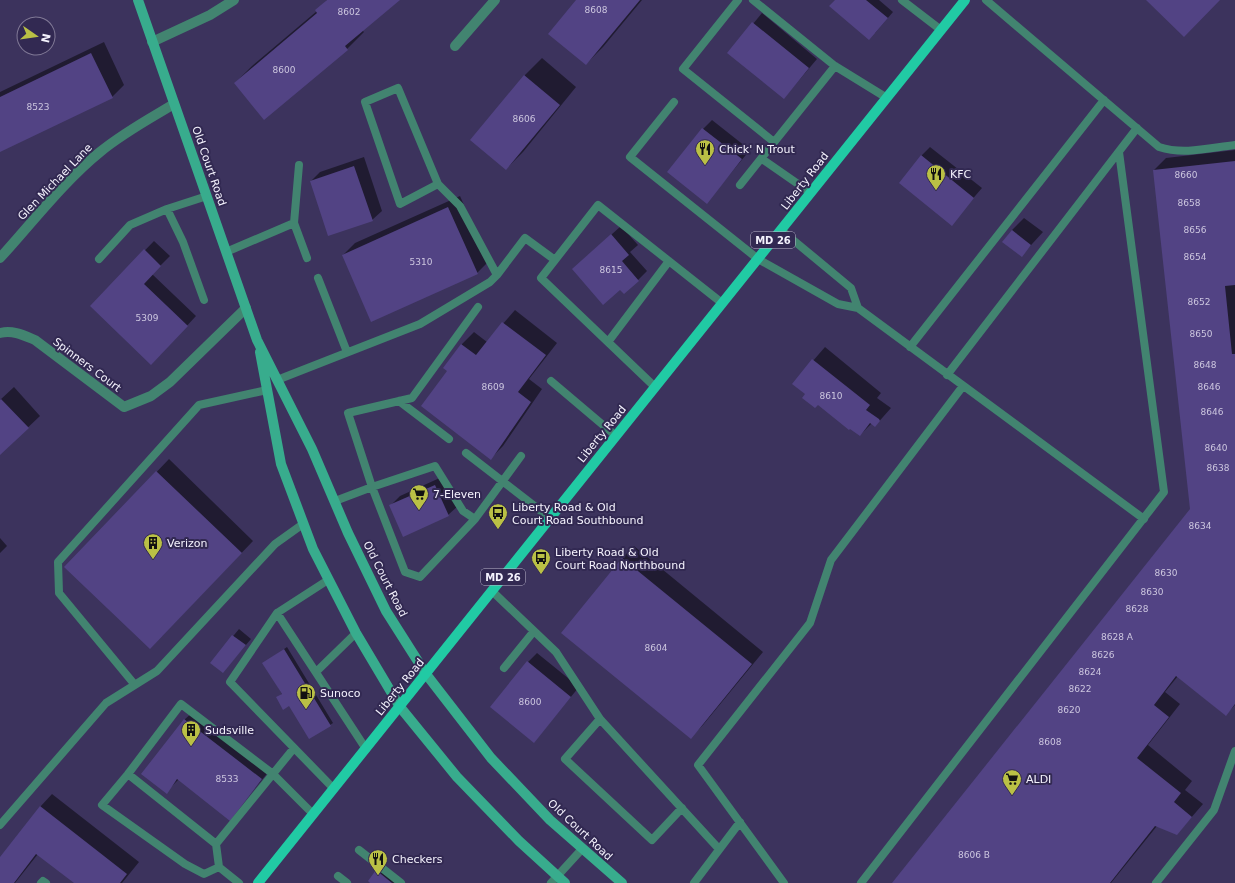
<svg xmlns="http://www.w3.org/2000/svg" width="1235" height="883" font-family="'DejaVu Sans',sans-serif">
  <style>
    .shadow { fill: #0007 }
    .building { fill: #524384 }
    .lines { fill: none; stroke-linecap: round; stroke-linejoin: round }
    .service { stroke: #428470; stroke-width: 8 }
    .minor { stroke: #428470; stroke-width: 10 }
    .secondary { stroke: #38ac8d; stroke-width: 10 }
    .primary { stroke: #21caa4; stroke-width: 10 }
    .labels { text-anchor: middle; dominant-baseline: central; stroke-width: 4; stroke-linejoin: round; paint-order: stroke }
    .number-label { font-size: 9px; fill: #ccc6df }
    .shield { fill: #322952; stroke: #bab6ca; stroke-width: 1 }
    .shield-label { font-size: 10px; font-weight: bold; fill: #f4f2fd }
    .poi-label { font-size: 11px; fill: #f4f2fd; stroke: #322952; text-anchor: start }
    .street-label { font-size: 11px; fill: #f4f2fd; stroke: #322952 }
  </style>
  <rect width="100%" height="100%" fill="#3c335d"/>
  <path class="shadow" d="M327 0H398L362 30 364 32 347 49 264 119 235 83 252 66 317 11Z
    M577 0H642L603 47 586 64Z
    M836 0H879L893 12 875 33Z
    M762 13 817 59 784 98 729 53Z
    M104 42 124 85 112 97 0 151V92Z
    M542 58 576 87 523 152 506 169 472 140 525 75Z
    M712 120 750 150 707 202 703 129Z
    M930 147 982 188 951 224 921 156Z
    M1235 150V705L1225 715 1178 676 1165 692 1180 704 1148 745 1192 781 1185 790 1203 804 1177 834 1157 826 1111 883H893L1191 509 1154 170 1166 158Z
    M364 157 382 211 372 220 311 181 320 172Z
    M460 196 489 261 477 273 343 255 355 243Z
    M1024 218 1043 232 1022 255 1012 230Z
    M621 226 638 245 630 252 647 271 638 280 583 260Z
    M154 241 170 256 152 274 196 316 160 355 91 306Z
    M515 310 557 343 529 379 542 389 503 446 491 458 449 371 445 367 462 344 474 332 487 342Z
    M825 347 881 393 877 398 891 408 875 426 872 423 860 435 793 384Z
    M14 387 40 416 0 454V400Z
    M169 459 253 541 162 636 66 567Z
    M444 476 458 506 448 515 391 505 400 496Z
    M0 538 7 546 0 553Z
    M634 546 763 652 703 725 691 737 622 558Z
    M239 629 251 639 223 672 211 663Z
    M287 647 333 723 330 725 277 698 282 694 264 663Z
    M537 653 579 687 534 742 528 662Z
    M194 711 270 770 230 819 179 779 166 792 184 720Z
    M52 794 139 862 122 883H75L38 854 15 883H0V859L40 807Z
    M383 865 405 883H372L377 871Z"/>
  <path class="building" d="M327 0H400L345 46 348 50 264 120 234 83 317 13 315 10Z
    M576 0H640L586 65 548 34Z
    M835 0H866L888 18 869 40 829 6Z
    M1146 0H1220L1184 37Z
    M752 22 809 68 784 99 727 53Z
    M91 53 113 98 0 152V97Z
    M524 75 560 105 506 170 470 140Z
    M702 128 742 159 707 204 667 172Z
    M921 155 974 198 952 226 899 183Z
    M1235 161V285L1225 286 1232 354H1235V704L1226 716 1176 676 1154 705 1169 717 1137 758 1181 793 1174 802 1192 817 1177 835 1155 826 1110 883H892L1190 509 1153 170Z
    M354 166 373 221 328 236 310 181Z
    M448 207 478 274 371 322 342 255Z
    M1012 230 1031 245 1022 257 1002 242Z
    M611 234 629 255 622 261 639 281 624 294 620 290 603 305 572 269Z
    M144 249 161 266 144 284 188 326 151 365 90 306Z
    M502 322 546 355 518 392 531 402 491 460 421 406 447 371 443 368 461 344 476 355Z
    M812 359 870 405 866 410 879 419 880 421 875 427 870 423 860 436 850 429 849 430 818 405 815 408 802 398 805 394 792 384Z
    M1 399 29 428 0 455V400Z
    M156 471 242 553 150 649 64 567Z
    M435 485 449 516 403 537 389 505Z
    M622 558 752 664 691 739 561 633Z
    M232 635 246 645 223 673 210 663Z
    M284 649 331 726 309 739 289 706 283 710 276 697 282 694 262 663Z
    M527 661 571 697 534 743 490 707Z
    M184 719 262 779 230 821 177 779 167 794 141 774Z
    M40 806 127 874 120 883H74L36 854 14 883H0V857Z
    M376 870 392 883H370L368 881Z"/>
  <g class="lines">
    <path class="service" d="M738 0 683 69 774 142
      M753 0 835 66 887 98
      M902 0 941 30
      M986 0 1159 147C1184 155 1209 148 1235 145
      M674 102 630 157 758 259 838 304 858 308 851 288 781 230
      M762 159 811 193
      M740 185 835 66
      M167 209 183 242 204 300
      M294 223 307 258
      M226 252 294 223 299 165
      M99 259 130 225 167 209 207 196
      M497 275 525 238 555 260
      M318 278 347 352
      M858 308 1144 519
      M608 342 669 261
      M910 347 1104 100
      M947 375 1137 128
      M277 380 420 324 490 282 497 275 460 206 438 184 398 88 365 102 400 204 438 184
      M551 381 616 436
      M655 387 541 278 598 205 722 303
      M399 401 449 439
      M466 453 550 518
      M335 501 372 487 435 466 463 511 475 519 521 456
      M475 519 420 577 405 572 372 487 348 413 412 398 478 307
      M328 580 277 613 366 749
      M492 591 556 652 600 719 719 849
      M277 613 230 682 334 789
      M504 668 534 631
      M316 672 356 633
      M135 685 59 593 58 562 199 405 267 390
      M600 719 565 759 652 840 682 808
      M128 774 102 805 185 864 204 874 219 867
      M0 825 106 703 157 671 275 544 303 524
      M216 844 294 748
      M359 850 401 883
      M338 876 347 883
      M41 883 43 881 46 883
      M239 883 219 867 216 844 128 774 181 704 273 774 313 814
      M551 883 582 849
      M694 883 740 822
      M784 883 698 765 810 623 831 560 963 386
      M861 883 1164 492 1119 152
      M1156 883 1214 810 1235 751"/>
    <path class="minor" d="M152 42 210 15 234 0
      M455 46 495 0
      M0 258C31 224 65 180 100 152 123 133 149 119 174 104
      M0 333C13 330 23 335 35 340L124 407 151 396 170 382 246 308"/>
    <path class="secondary" d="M138 0 257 340 312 449 348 533 386 611 426 674 491 758 550 820 622 883
      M260 352 281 464 313 549 356 633 400 707 457 777 519 841 565 883"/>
    <path class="primary" d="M258 883 965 0"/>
  </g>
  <defs>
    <symbol id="restaurant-pin" viewBox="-11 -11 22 30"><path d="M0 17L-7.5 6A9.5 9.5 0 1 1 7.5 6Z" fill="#bac045" stroke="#322952"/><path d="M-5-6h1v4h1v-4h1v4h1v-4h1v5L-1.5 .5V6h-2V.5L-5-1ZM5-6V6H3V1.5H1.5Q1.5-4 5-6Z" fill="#111"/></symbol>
    <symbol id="supermarket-pin" viewBox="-11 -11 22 30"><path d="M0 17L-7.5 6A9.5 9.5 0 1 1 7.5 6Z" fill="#bac045" stroke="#322952"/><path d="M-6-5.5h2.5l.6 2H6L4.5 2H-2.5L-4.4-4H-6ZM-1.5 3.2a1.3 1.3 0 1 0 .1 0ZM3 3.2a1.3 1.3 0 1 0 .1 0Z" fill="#111"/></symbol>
    <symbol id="bus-pin" viewBox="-11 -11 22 30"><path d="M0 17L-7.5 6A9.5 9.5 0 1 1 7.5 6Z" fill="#bac045" stroke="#322952"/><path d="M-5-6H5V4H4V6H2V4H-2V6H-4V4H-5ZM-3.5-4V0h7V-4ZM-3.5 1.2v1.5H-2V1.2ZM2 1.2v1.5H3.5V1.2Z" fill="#111"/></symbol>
    <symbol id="building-pin" viewBox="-11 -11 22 30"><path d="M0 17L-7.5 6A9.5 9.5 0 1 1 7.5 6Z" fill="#bac045" stroke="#322952"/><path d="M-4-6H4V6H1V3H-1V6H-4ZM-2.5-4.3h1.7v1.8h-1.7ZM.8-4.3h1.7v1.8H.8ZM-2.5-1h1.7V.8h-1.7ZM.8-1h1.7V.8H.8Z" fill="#111"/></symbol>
    <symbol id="fuel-pin" viewBox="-11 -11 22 30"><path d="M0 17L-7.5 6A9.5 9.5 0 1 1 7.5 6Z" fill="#bac045" stroke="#322952"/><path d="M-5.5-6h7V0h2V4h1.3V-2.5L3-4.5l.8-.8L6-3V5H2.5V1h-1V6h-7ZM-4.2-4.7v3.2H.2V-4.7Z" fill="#111"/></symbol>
  </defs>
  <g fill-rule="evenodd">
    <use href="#restaurant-pin" x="694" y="138" width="22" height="30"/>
    <use href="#restaurant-pin" x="925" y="163" width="22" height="30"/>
    <use href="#supermarket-pin" x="408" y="483" width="22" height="30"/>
    <use href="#bus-pin" x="487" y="502" width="22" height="30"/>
    <use href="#building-pin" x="142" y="532" width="22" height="30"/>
    <use href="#bus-pin" x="530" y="547" width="22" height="30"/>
    <use href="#fuel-pin" x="295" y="682" width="22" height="30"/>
    <use href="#building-pin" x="180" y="719" width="22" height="30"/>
    <use href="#supermarket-pin" x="1001" y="768" width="22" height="30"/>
    <use href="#restaurant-pin" x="367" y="848" width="22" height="30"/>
  </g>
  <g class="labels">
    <g class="number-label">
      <text x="596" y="10">8608</text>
      <text x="349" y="12">8602</text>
      <text x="284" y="70">8600</text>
      <text x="38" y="107">8523</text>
      <text x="524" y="119">8606</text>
      <text x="1186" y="175">8660</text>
      <text x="1189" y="203">8658</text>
      <text x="1195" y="230">8656</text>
      <text x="1195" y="257">8654</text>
      <text x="421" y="262">5310</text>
      <text x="611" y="270">8615</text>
      <text x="1199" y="302">8652</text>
      <text x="147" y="318">5309</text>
      <text x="1201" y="334">8650</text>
      <text x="1205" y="365">8648</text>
      <text x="493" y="387">8609</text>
      <text x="1209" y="387">8646</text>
      <text x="831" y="396">8610</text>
      <text x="1212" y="412">8646</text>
      <text x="1216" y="448">8640</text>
      <text x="1218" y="468">8638</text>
      <text x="1200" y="526">8634</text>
      <text x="1166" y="573">8630</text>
      <text x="1152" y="592">8630</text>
      <text x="1137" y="609">8628</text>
      <text x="1117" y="637">8628 A</text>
      <text x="656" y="648">8604</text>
      <text x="1103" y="655">8626</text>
      <text x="1090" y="672">8624</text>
      <text x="1080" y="689">8622</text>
      <text x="530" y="702">8600</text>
      <text x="1069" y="710">8620</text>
      <text x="1050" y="742">8608</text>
      <text x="227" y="779">8533</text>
      <text x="974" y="855">8606 B</text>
    </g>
    <g class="shield">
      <rect x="751" y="232" width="44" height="16" rx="3"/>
      <rect x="481" y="569" width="44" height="16" rx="3"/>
    </g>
    <g class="shield-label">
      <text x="773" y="240">MD 26</text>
      <text x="503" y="577">MD 26</text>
    </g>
    <g class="poi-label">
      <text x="719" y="149">Chick' N Trout</text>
      <text x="950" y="174">KFC</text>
      <text x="433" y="494">7-Eleven</text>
      <text x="512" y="507">Liberty Road &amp; Old<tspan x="512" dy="13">Court Road Southbound</tspan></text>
      <text x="167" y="543">Verizon</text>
      <text x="555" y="552">Liberty Road &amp; Old<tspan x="555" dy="13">Court Road Northbound</tspan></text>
      <text x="320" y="693">Sunoco</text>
      <text x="205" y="730">Sudsville</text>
      <text x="1026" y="779">ALDI</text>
      <text x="392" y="859">Checkers</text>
    </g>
    <g class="street-label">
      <text transform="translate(209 166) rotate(71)">Old Court Road</text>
      <text transform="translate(805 181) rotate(-52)">Liberty Road</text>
      <text transform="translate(55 182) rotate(-46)">Glen Michael Lane</text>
      <text transform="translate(87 365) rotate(37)">Spinners Court</text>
      <text transform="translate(602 434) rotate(-51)">Liberty Road</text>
      <text transform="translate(385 579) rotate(63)">Old Court Road</text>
      <text transform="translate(400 687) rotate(-51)">Liberty Road</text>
      <text transform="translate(580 830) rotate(43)">Old Court Road</text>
    </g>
  </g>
  <g transform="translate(36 36) rotate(103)"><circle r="19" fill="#322952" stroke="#807996"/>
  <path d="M0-3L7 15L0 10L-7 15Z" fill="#bac045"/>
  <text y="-6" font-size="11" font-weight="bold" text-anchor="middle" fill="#f4f2fd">N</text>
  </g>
</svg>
